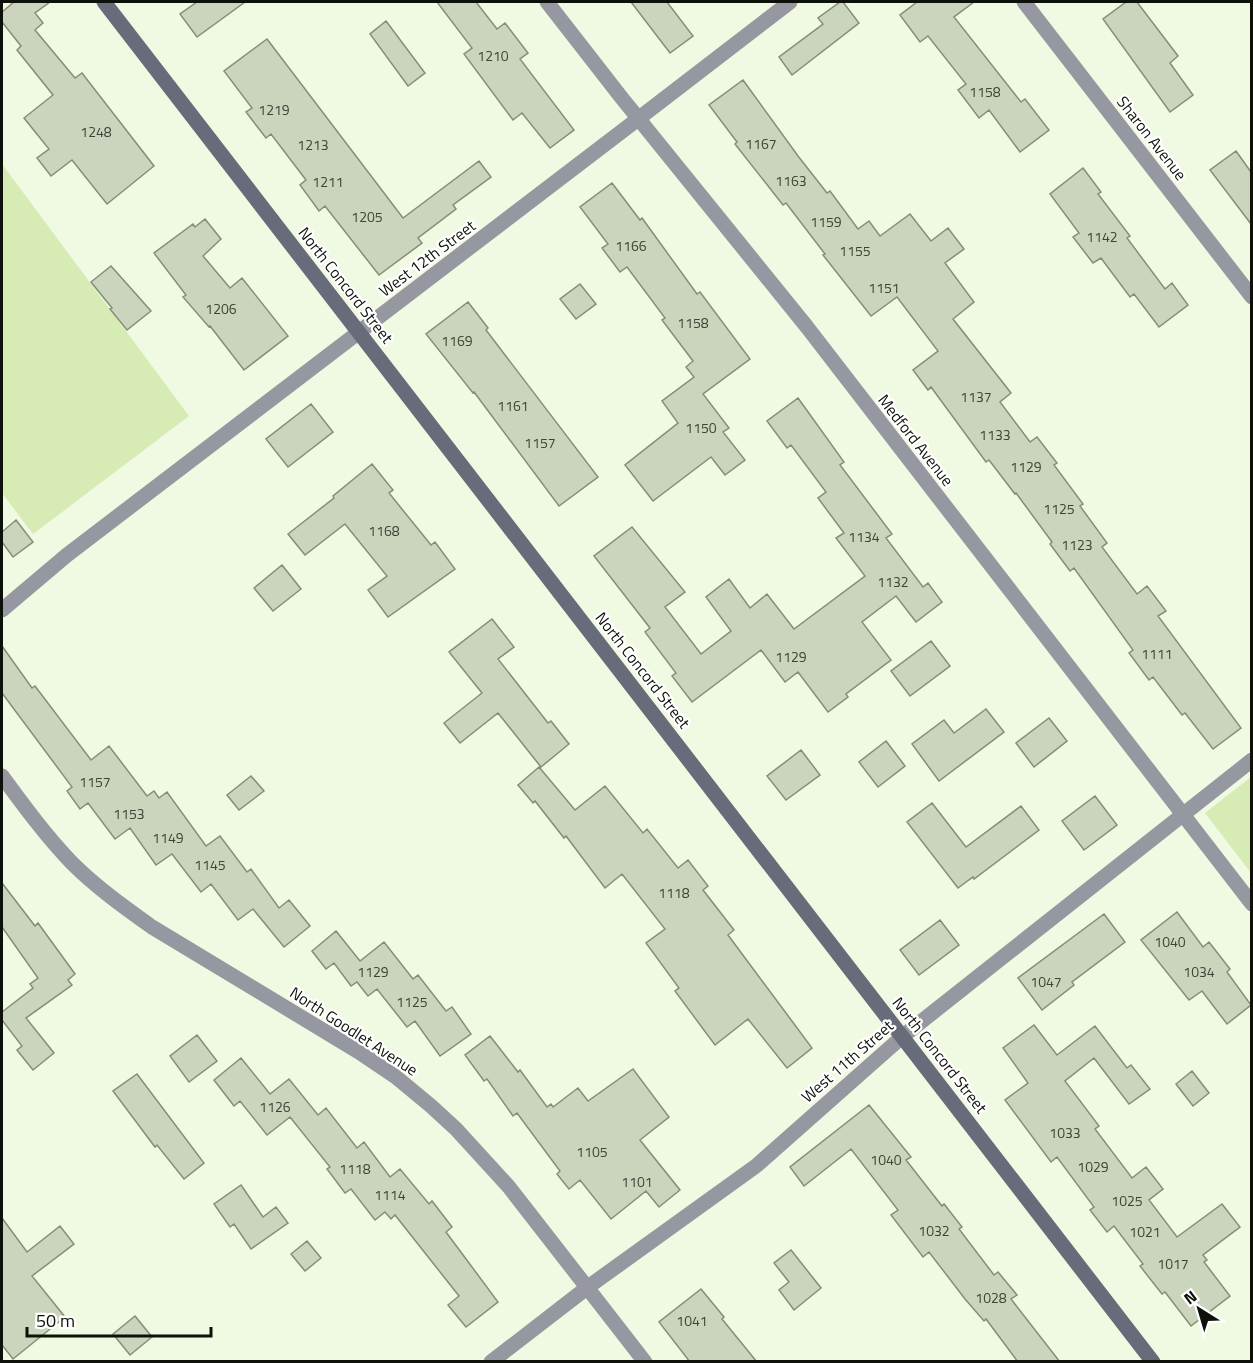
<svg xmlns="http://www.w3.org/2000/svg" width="1253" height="1363" font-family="'Titillium Web',sans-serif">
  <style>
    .green { fill: #d7ebb5 }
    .building { fill: #cbd4bd; stroke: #858d78; stroke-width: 1.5 }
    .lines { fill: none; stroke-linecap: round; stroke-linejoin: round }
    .street { stroke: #9597a1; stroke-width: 15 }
    .secondary { stroke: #686b79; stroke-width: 15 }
    .labels { text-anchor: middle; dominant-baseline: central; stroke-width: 4.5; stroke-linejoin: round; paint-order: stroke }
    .number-label { font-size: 14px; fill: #3d4236 }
    .street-label { font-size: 16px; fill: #0e1109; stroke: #fff }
  </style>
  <rect width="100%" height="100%" fill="#f0f9e1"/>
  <path class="green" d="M2 164 189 416 33 534 2 493Z
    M1251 777V873L1205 813Z"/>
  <path class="building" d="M14 2H50L35 13 43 23 35 30 75 78 82 73 154 166 107 204 72 160 51 176 37 158 49 149 24 118 53 95 17 50 21 46 2 22V12Z
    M197 2H245L197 37 180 14Z
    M437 2H476L497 29 505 23 528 53 520 59 574 130 550 148 522 113 513 120 464 54 472 48Z
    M631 2H667L693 36 670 53Z
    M840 2H843L859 23 792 75 779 57 823 24 818 18Z
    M917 2H974L954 17 1021 102 1025 99 1049 130 1020 152 989 110 979 118 958 90 966 84 928 36 920 42 900 15Z
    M1126 2H1137L1178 56 1170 63 1193 95 1170 112 1103 19Z
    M386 21 425 73 408 86 370 34Z
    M267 39 403 218 479 161 491 177 453 205 456 209 418 238 422 243 379 275 325 206 319 211 300 185 306 180 271 134 266 138 246 112 252 108 224 71Z
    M743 80 798 156 827 193 830 191 858 229 869 221 880 236 910 214 931 241 948 228 964 249 945 263 974 302 953 319 1011 393 1000 402 1030 442 1037 437 1057 463 1054 465 1083 504 1080 506 1107 543 1102 547 1137 594 1147 586 1166 611 1158 616 1241 728 1213 749 1185 713 1182 715 1153 677 1149 680 1129 653 1133 650 1074 568 1070 571 1050 544 1052 542 1016 493 1015 494 989 460 986 462 931 387 928 390 913 370 938 351 897 297 871 316 823 255 825 254 786 203 783 205 735 144 737 142 709 105Z
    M1236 151 1251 172V224L1210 170Z
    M1083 168 1101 192 1098 194 1130 236 1127 238 1165 289 1172 283 1188 305 1159 327 1134 294 1130 297 1101 258 1093 263 1073 237 1079 233 1050 194Z
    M612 183 640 220 642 218 697 294 700 292 750 359 703 394 729 428 723 432 745 460 725 475 711 457 653 501 625 465 678 423 662 401 694 377 686 367 693 361 662 320 665 318 627 267 620 272 602 248 608 244 580 207Z
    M205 219 221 239 203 256 230 288 242 278 288 336 244 370 210 326 209 327 183 297 186 295 154 253 193 224 195 227Z
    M111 266 151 311 127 330 110 309 112 308 91 282Z
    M580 284 596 304 576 319 560 299Z
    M468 302 488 328 486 330 598 477 559 506 474 392 473 393 426 334Z
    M798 398 844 462 840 465 892 534 886 538 923 587 928 583 942 602 916 622 896 596 862 622 891 660 846 694 848 697 828 712 798 672 785 682 761 650 692 702 672 676 676 673 645 632 650 628 594 556 632 527 685 592 665 607 701 654 731 631 706 597 729 579 750 608 767 594 794 629 865 576 836 538 844 533 818 498 826 492 791 445 787 448 767 421Z
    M311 404 333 432 288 467 266 439Z
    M372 464 393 490 389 493 431 545 435 542 455 569 388 617 368 590 387 576 345 524 305 555 288 534 334 498 333 496Z
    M16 520 33 542 13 557 2 542V532Z
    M282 565 301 589 273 611 254 588Z
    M492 619 514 647 498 659 548 723 551 721 569 744 541 767 498 713 460 743 444 723 482 693 449 652Z
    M931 641 950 666 910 696 891 671Z
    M2 646 32 688 35 686 91 760 109 746 147 796 154 791 159 798 167 792 206 846 220 836 247 872 251 869 279 908 289 900 310 926 284 947 253 909 238 920 211 884 201 892 172 854 156 865 130 828 115 839 88 803 80 809 67 791 72 787 2 693Z
    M986 709 1004 732 939 781 912 744 944 720 954 733Z
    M1049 718 1067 741 1034 767 1016 743Z
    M886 741 905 766 878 787 859 762Z
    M801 750 820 775 786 800 767 776Z
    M539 767 575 810 605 786 643 833 647 829 678 868 688 860 708 886 703 890 734 930 728 935 812 1048 787 1068 748 1019 715 1045 675 991 679 988 646 943 665 929 622 874 605 888 566 836 564 838 535 801 533 803 518 785Z
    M251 776 264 791 239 810 227 795Z
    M1095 796 1117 825 1084 850 1062 821Z
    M932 803 966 847 1021 806 1039 830 974 879 973 877 958 888 907 822Z
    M2 883 35 926 38 923 75 974 68 980 72 985 26 1018 54 1053 33 1070 17 1050 22 1046 2 1020V1012L33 988 30 984 38 978 2 927Z
    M1177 912 1203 947 1209 942 1230 969 1227 972 1251 1005 1227 1024 1202 991 1189 1000 1141 940Z
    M1104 914 1125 942 1072 982 1074 985 1042 1010 1018 978Z
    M940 920 959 945 919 975 900 950Z
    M336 931 360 961 384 942 413 979 418 975 446 1011 452 1007 471 1034 440 1056 415 1021 407 1027 377 989 368 996 357 982 351 986 334 963 326 969 312 951Z
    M1034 1025 1057 1055 1095 1026 1127 1068 1131 1065 1150 1089 1129 1104 1094 1058 1065 1081 1099 1126 1095 1129 1132 1178 1146 1167 1163 1189 1149 1200 1177 1237 1222 1204 1240 1227 1203 1255 1207 1260 1204 1262 1230 1296 1191 1326 1165 1292 1162 1294 1140 1266 1143 1264 1114 1226 1107 1232 1090 1210 1094 1207 1057 1157 1051 1162 1005 1100 1028 1083 1003 1048Z
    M197 1035 217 1061 189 1082 170 1056Z
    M490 1036 518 1072 520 1070 547 1107 551 1104 553 1107 578 1088 588 1101 633 1069 669 1117 640 1140 680 1190 659 1207 646 1191 611 1219 580 1180 569 1189 557 1174 560 1171 517 1113 513 1116 487 1079 484 1081 465 1055Z
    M241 1058 270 1094 289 1079 318 1115 326 1108 357 1148 364 1142 390 1177 400 1169 429 1204 432 1201 452 1227 446 1232 498 1302 466 1327 448 1305 459 1296 395 1215 391 1219 385 1212 375 1220 351 1189 345 1193 327 1169 330 1167 290 1117 267 1135 240 1101 234 1106 214 1080Z
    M1192 1071 1209 1093 1193 1106 1176 1084Z
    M137 1074 204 1163 184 1179 157 1145 155 1147 113 1091Z
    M869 1105 911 1157 906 1160 942 1206 944 1204 962 1227 959 1229 994 1275 998 1272 1017 1295 1011 1299 1060 1362H1018L986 1319 984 1321 965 1299 929 1252 923 1257 891 1215 898 1210 851 1149 804 1186 790 1167Z
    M241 1185 263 1217 276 1207 288 1223 251 1249 234 1224 230 1227 214 1204Z
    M2 1218 27 1252 60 1226 74 1244 32 1276 65 1317 13 1359 2 1345Z
    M307 1241 321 1258 305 1271 291 1254Z
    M791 1250 821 1288 794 1310 779 1290 789 1282 774 1263Z
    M701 1289 724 1317 722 1319 757 1362H690L659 1322Z
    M135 1316 152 1337 130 1355 113 1334Z"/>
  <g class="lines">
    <path class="street" d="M547 2 621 97 807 327 1252 904
      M1024 2 1252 297
      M2 610 67 555 621 132 790 2
      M2 776C24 806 46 836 72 863 96 887 124 907 152 927L359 1052 396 1077 431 1106 456 1129 509 1187 645 1362
      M491 1362 588 1287 756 1166 903 1036 1252 760"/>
    <path class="secondary" d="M104 2 1153 1362"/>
  </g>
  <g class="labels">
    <g class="number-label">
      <text x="493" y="55">1210</text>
      <text x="985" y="91">1158</text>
      <text x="274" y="109">1219</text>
      <text x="96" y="131">1248</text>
      <text x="761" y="143">1167</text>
      <text x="313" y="144">1213</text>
      <text x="791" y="180">1163</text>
      <text x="328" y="181">1211</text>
      <text x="367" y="216">1205</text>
      <text x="826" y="221">1159</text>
      <text x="1102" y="236">1142</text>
      <text x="631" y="245">1166</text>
      <text x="855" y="250">1155</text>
      <text x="884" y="287">1151</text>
      <text x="221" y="308">1206</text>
      <text x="693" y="322">1158</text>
      <text x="457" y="340">1169</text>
      <text x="976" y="396">1137</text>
      <text x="513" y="405">1161</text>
      <text x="701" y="427">1150</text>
      <text x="995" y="434">1133</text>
      <text x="540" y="442">1157</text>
      <text x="1026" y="466">1129</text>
      <text x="1059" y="508">1125</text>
      <text x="384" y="530">1168</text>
      <text x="864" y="536">1134</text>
      <text x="1077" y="544">1123</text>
      <text x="893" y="581">1132</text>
      <text x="1157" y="653">1111</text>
      <text x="791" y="656">1129</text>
      <text x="95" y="781">1157</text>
      <text x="129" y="813">1153</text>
      <text x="168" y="837">1149</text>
      <text x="210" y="864">1145</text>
      <text x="674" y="892">1118</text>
      <text x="1170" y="941">1040</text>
      <text x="373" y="971">1129</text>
      <text x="1199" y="971">1034</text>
      <text x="1046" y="981">1047</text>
      <text x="412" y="1001">1125</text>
      <text x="275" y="1106">1126</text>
      <text x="1065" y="1132">1033</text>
      <text x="592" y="1151">1105</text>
      <text x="886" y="1159">1040</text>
      <text x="1093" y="1166">1029</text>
      <text x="355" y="1168">1118</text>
      <text x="637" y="1181">1101</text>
      <text x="390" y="1194">1114</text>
      <text x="1127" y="1200">1025</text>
      <text x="934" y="1230">1032</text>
      <text x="1145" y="1231">1021</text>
      <text x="1173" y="1263">1017</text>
      <text x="991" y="1297">1028</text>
      <text x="692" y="1320">1041</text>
    </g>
    <g class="street-label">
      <text transform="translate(1152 138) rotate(52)">Sharon Avenue</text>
      <text transform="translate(427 258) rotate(-37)">West 12th Street</text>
      <text transform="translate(346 285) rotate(52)">North Concord Street</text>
      <text transform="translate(916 440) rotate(52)">Medford Avenue</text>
      <text transform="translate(643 670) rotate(52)">North Concord Street</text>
      <text transform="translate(354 1031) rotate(33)">North Goodlet Avenue</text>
      <text transform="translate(940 1055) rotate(52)">North Concord Street</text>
      <text transform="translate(847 1061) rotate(-41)">West 11th Street</text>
    </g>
  </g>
  <rect width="1253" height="1363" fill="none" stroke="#0e1109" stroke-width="6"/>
  <g transform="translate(1199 1309) rotate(323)" stroke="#ffffff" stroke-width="4.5" paint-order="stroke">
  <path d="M0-4.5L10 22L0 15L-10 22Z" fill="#0e1109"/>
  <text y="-9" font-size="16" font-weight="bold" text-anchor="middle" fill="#0e1109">N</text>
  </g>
  <path d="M27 1327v9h184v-9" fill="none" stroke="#0e1109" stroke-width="3"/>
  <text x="36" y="1327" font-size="18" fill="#0e1109" stroke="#ffffff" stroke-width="4.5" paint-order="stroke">50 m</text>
</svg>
